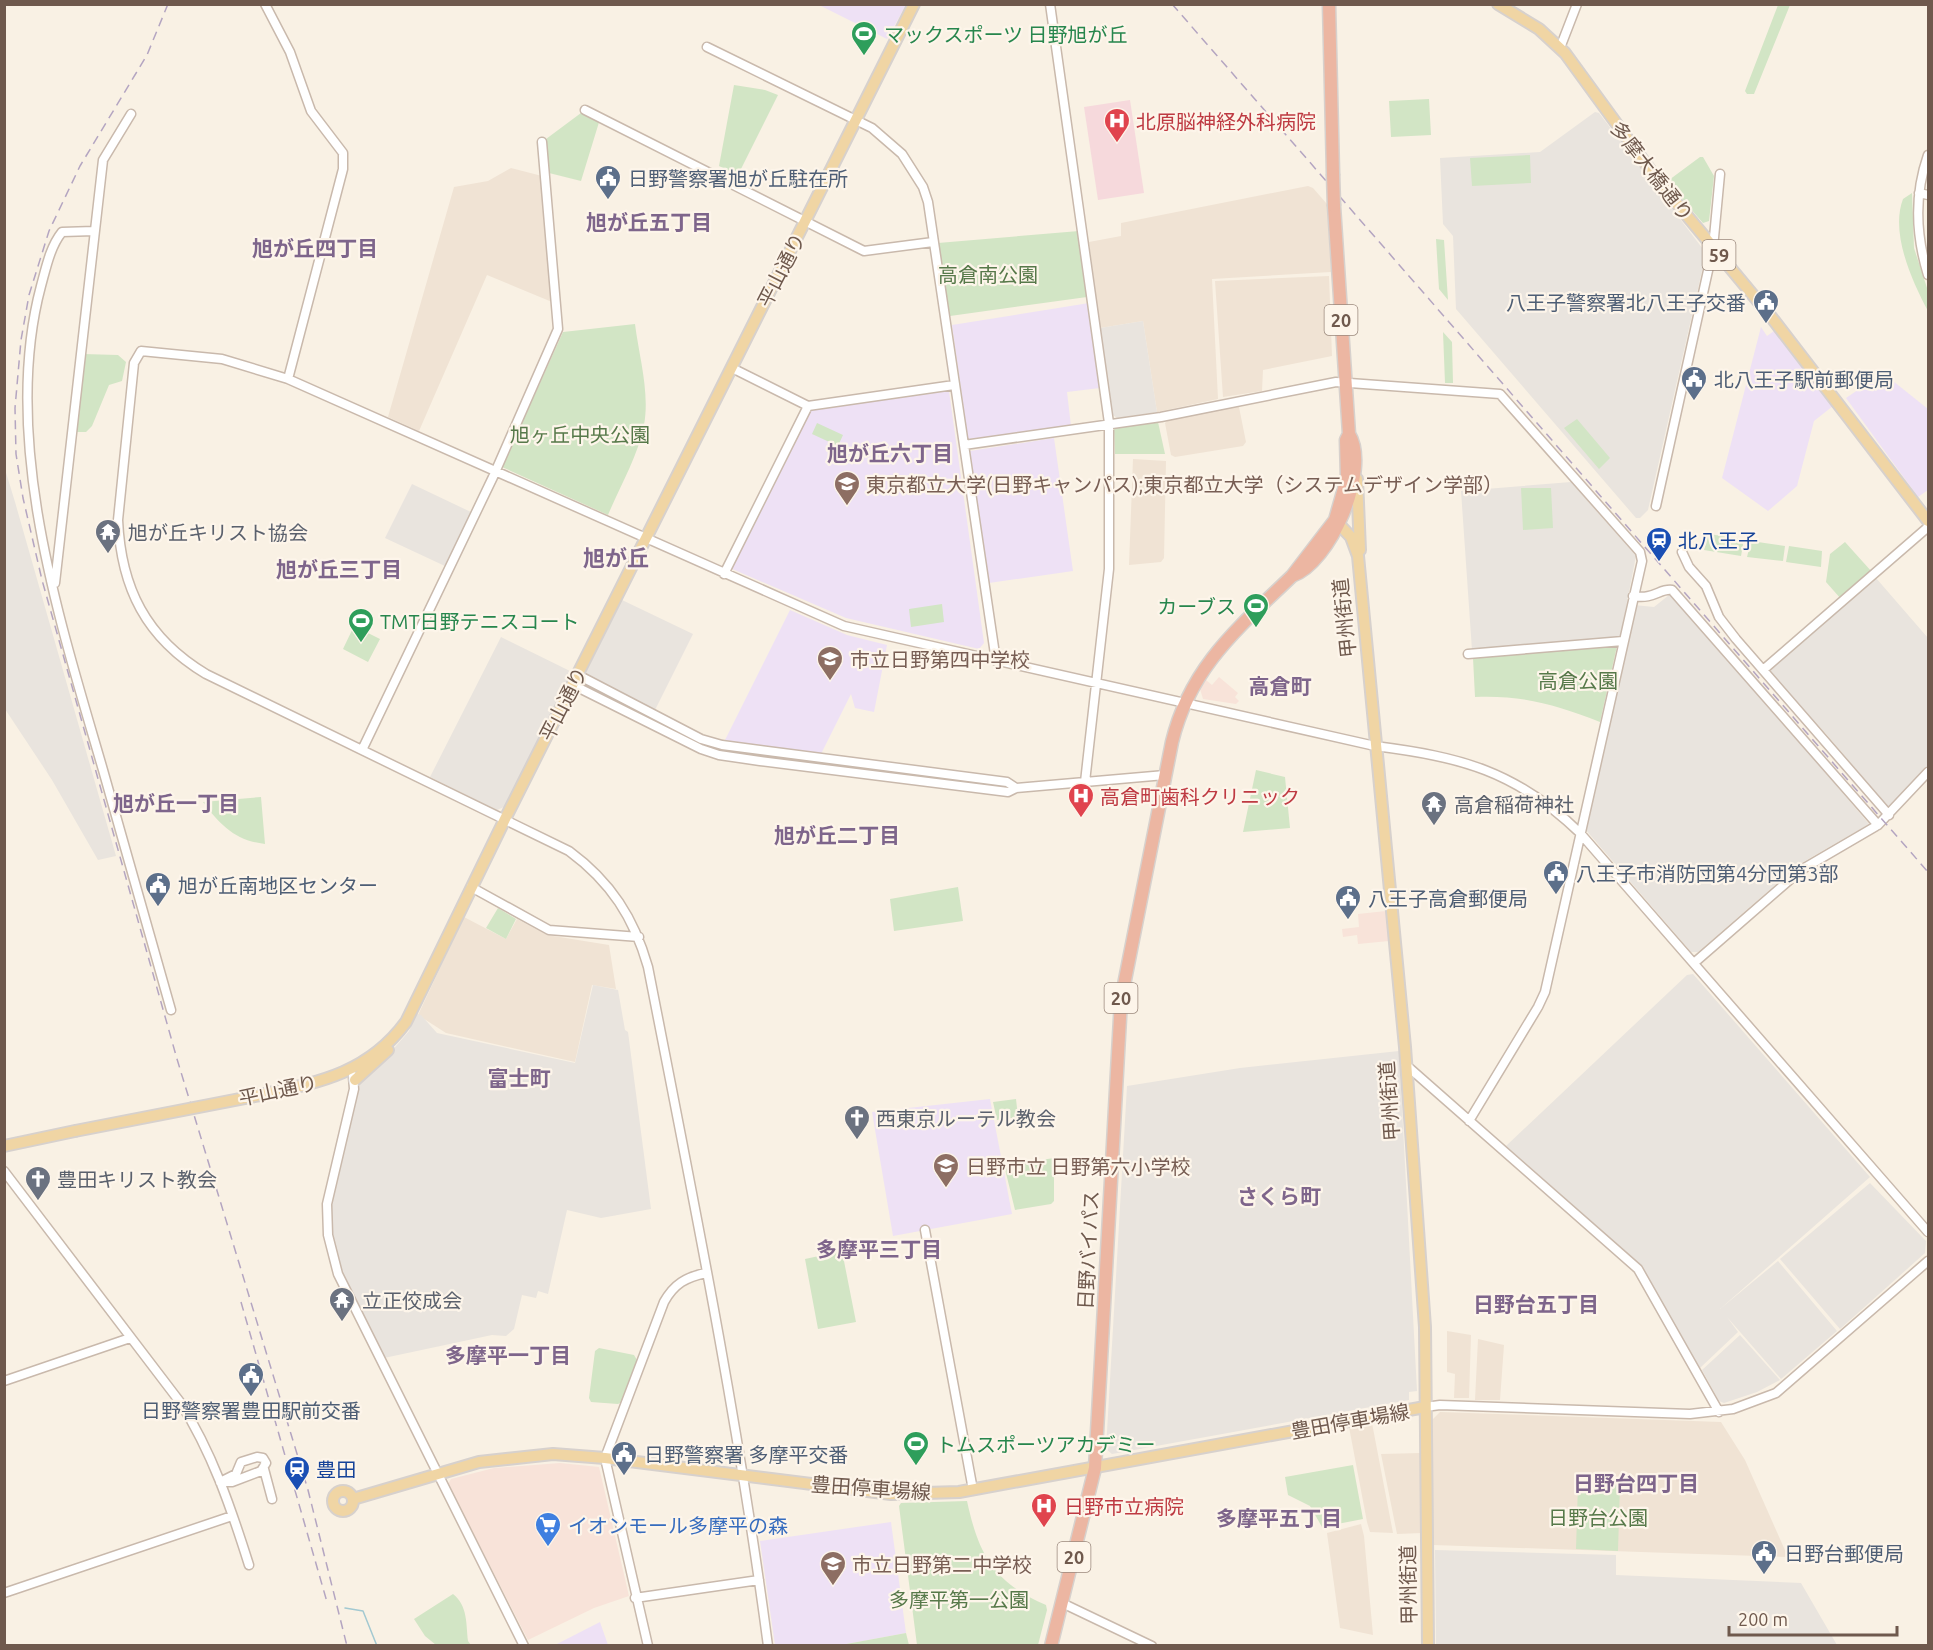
<svg xmlns="http://www.w3.org/2000/svg" width="1933" height="1650" font-family="Ubuntu,'Noto Sans JP',sans-serif">
  <style>
    .residential { fill: #f0e3d4 }
    .commercial { fill: #f8e3d9 }
    .industrial { fill: #e9e4de }
    .education { fill: #eee1f5 }
    .medical { fill: #f6d9dc }
    .green { fill: #d2e5c5 }
    .lines { fill: none; stroke-linecap: round; stroke-linejoin: round }
    .stream { stroke: #a3c9d1; stroke-width: 1.5 }
    .minor-casing { stroke: #c9b9ac; stroke-width: 11 }
    .major-casing { stroke: #d7d1cd; stroke-width: 14 }
    .highway-casing { stroke: #d7d1cd; stroke-width: 15 }
    .minor { stroke: #fff; stroke-width: 8 }
    .major { stroke: #f0d5a4; stroke-width: 10 }
    .highway { stroke: #ecb6a2; stroke-width: 12 }
    .rail { stroke: #b4a5c1; stroke-width: 1.5; stroke-dasharray: 9 6; stroke-linecap: butt }
    .major-bridge-casing { stroke: #d7d1cd; stroke-width: 14; stroke-linecap: butt }
    .highway-bridge-casing { stroke: #d7d1cd; stroke-width: 15; stroke-linecap: butt }
    .major-bridge { stroke: #f0d5a4; stroke-width: 10 }
    .highway-bridge { stroke: #ecb6a2; stroke-width: 12 }
    .labels { text-anchor: middle; dominant-baseline: central; stroke-width: 4.5; stroke-linejoin: round; paint-order: stroke }
    .shield { fill: #fdf5ea; stroke: #9a887c; stroke-width: 1.5 }
    .shield-label { font-size: 18px; font-weight: bold; fill: #6f594d }
    .leisure-label { font-size: 20px; fill: #27864d; stroke: #fdf5ea; text-anchor: start }
    .health-label { font-size: 20px; fill: #be3a42; stroke: #fdf5ea; text-anchor: start }
    .street-label { font-size: 20px; fill: #6f594d; stroke: #fdf5ea }
    .service-label { font-size: 20px; fill: #4e5e75; stroke: #fdf5ea; text-anchor: start }
    .park-label { font-size: 20px; fill: #57794a; stroke: #fdf5ea }
    .education-label { font-size: 20px; fill: #785e54; stroke: #fdf5ea; text-anchor: start }
    .worship-label { font-size: 20px; fill: #5b616d; stroke: #fdf5ea; text-anchor: start }
    .transit-label { font-size: 20px; fill: #164399; stroke: #fdf5ea; text-anchor: start }
    .shop-label { font-size: 20px; fill: #366cbe; stroke: #fdf5ea; text-anchor: start }
    .neighbourhood-label { font-size: 21px; font-weight: bold; fill: #7e658b; stroke: #fdf5ea }
    .quarter-label { font-size: 22px; font-weight: bold; fill: #7e658b; stroke: #fdf5ea }
  </style>
  <rect width="100%" height="100%" fill="#f9f1e4"/>
  <path class="residential" d="M511 168 542 176 552 302 487 275 419 431 388 417 454 187 488 181Z
    M1308 186 1313 188 1327 204 1331 272 1212 279 1218 399 1157 412 1143 321 1100 328 1089 242 1121 236V223Z
    M1329 276 1332 356 1263 370 1262 391 1223 397 1215 281Z
    M1235 405 1239 407 1246 442 1243 446 1175 457 1171 455 1165 423 1169 419Z
    M1133 459 1166 461 1164 558 1161 562 1129 565Z
    M464 917 506 939 517 919 547 935 609 945 616 989 592 985 575 1062 446 1033 418 1015Z
    M1447 1331 1471 1335 1469 1398H1454L1455 1374 1447 1372Z
    M1478 1339 1504 1345 1500 1400H1475Z
    M1440 1412 1721 1422 1745 1460 1788 1557 1433 1545 1431 1421Z
    M1372 1423 1393 1533 1370 1532 1367 1522 1349 1427Z
    M1420 1453 1422 1533 1397 1534 1381 1454Z
    M1361 1524 1364 1536 1373 1635 1340 1628 1327 1533Z"/>
  <path class="commercial" d="M1219 677 1238 693 1235 697 1239 701 1236 704 1203 699 1200 689 1206 680 1212 685Z
    M1386 911 1389 941 1358 944 1357 935 1343 937 1342 929 1359 927 1358 914Z
    M560 1463 599 1467 629 1596 594 1608 528 1640 448 1484 451 1479 494 1468Z"/>
  <path class="industrial" d="M1595 112 1599 113 1706 253 1648 510 1640 518H1636L1456 309 1453 236 1443 224 1440 158 1540 152Z
    M1143 321 1157 412 1117 418 1113 415 1100 328Z
    M4 466 15 502 116 856 98 860 52 780 5 709Z
    M1571 482 1636 556 1620 638 1472 650 1461 491Z
    M412 484 473 513 447 567 385 538Z
    M1876 578 1928 638V766L1890 809 1827 735 1768 671Z
    M1669 595 1696 621 1869 824 1798 865 1698 952H1691L1585 829 1634 605 1654 607Z
    M622 600 693 634 654 712 584 677Z
    M501 637 572 672 504 807 497 810 430 777Z
    M1693 974 1870 1177 1720 1309 1778 1261 1837 1331 1781 1379 1727 1317 1738 1332 1700 1368 1641 1265 1506 1146 1687 975Z
    M593 985 618 990 625 1030 628 1032 651 1209 601 1218 567 1210 548 1294 538 1291 536 1298 522 1295 514 1329 506 1336 492 1335 384 1358 344 1277 333 1245 331 1216V1202L361 1080 390 1053 409 1031 417 1014 421 1015 437 1033 575 1063Z
    M1399 1051 1417 1391 1409 1392V1400L1112 1454 1106 1449 1127 1086 1240 1068Z
    M1870 1183 1926 1241 1925 1253 1840 1329 1780 1259Z
    M1740 1335 1780 1380 1757 1392 1724 1403 1719 1401 1702 1370Z
    M1435 1550 1616 1555V1575L1801 1583 1837 1645H1436Z"/>
  <path class="education" d="M819 5H906L887 39Z
    M1089 303 1100 388 1067 392 1071 426 968 439 952 325Z
    M1761 327 1767 336 1774 331 1833 406 1814 421 1797 486 1768 511 1722 478Z
    M1883 373 1928 409V490L1918 497 1846 398Z
    M949 391 984 643 979 649 846 618 730 568 811 410Z
    M1054 438 1073 571 989 583 970 451Z
    M790 610 847 635 887 645 874 712 855 708 851 694 820 756 724 742Z
    M990 1099 1012 1214 893 1236 872 1112Z
    M891 1522 906 1633 841 1645H775L760 1541Z
    M600 1622 608 1645H555Z"/>
  <path class="medical" d="M1130 100 1144 193 1098 200 1084 107Z"/>
  <path class="green" d="M1778 5H1790L1754 94H1747L1745 91Z
    M734 85 765 90 778 95 738 175 719 166Z
    M1429 99 1431 135 1391 137 1389 101Z
    M585 110 600 119 581 181 545 172 542 142Z
    M1530 155 1531 183 1472 186 1470 158Z
    M1700 157H1703L1714 176 1709 221 1703 223 1669 184V180Z
    M1912 193 1914 248 1928 291V311C1912 281 1890 233 1903 199Z
    M1079 231 1087 297 950 316 938 243Z
    M1436 239 1444 240 1448 300 1439 289Z
    M635 324C639 356 650 393 644 425 638 456 620 486 608 515L502 467 563 332Z
    M1443 332 1452 342 1453 383H1445Z
    M83 354 118 355 126 362 122 381 109 385 92 426 86 432H76Z
    M1577 419 1610 458 1599 469 1564 428Z
    M1158 422 1165 454H1115L1114 427Z
    M817 423 843 435 838 446 812 434Z
    M1551 488 1553 528 1523 530 1521 488Z
    M1708 534 1744 539 1741 556 1704 550Z
    M1751 541 1785 546 1783 561 1747 557Z
    M1845 542 1872 572 1841 599 1826 582 1830 554Z
    M1789 546 1822 551 1821 567 1786 562Z
    M942 604 944 622 911 627 909 609Z
    M354 626 380 639 368 662 343 649Z
    M1617 646 1600 722C1556 705 1523 695 1475 697L1473 658Z
    M578 675 701 739 1007 782 1016 788 1008 792 719 755 573 685Z
    M1256 770 1285 777 1290 828 1243 832Z
    M261 797 265 844C236 841 220 825 203 802Z
    M958 887 963 921 894 931 890 899Z
    M498 908 516 919 506 939 486 928Z
    M1016 1099 1018 1117 997 1120 993 1102Z
    M1054 1158V1201L1051 1204 1015 1210 1005 1169 1007 1165Z
    M842 1251 856 1322 818 1329 805 1259Z
    M599 1348 634 1355 637 1360 622 1402 618 1404 591 1402 589 1398 595 1351Z
    M1353 1465 1363 1519 1322 1527 1310 1506 1288 1495 1285 1477Z
    M1578 1484 1620 1485 1618 1551 1576 1549Z
    M967 1501C979 1556 994 1582 1046 1605L1047 1610 1038 1645H917L899 1506 901 1503Z
    M453 1594C468 1606 466 1624 468 1641L471 1645H436L425 1636 414 1619Z
    M906 1633 909 1645H841Z"/>
  <g class="lines">
    <path class="stream" d="M345 1608 363 1611 377 1646"/>
    <defs>
      <path id="minor" d="M265 4 290 52 311 111 343 153V169L288 379
        M1050 4 1109 423V569L1085 782
        M707 47 872 128 902 154 923 187 928 202 996 661
        M1560 48 1577 4
        M585 110 864 251 933 242
        M1928 155C1914 195 1916 236 1928 275
        M1919 193 1928 195
        M94 231 62 232C50 247 46 268 41 286 0 439 60 622 103 770 126 850 148 930 171 1010
        M732 368 808 406 954 385
        M964 445 1161 417 1336 382 1500 394 1640 552 1642 561 1545 992 1538 1007 1469 1121
        M1656 506 1713 248 1720 174
        M1682 552 1689 567 1706 586 1719 617 1736 639 1889 815
        M724 574 808 406
        M55 583 103 160 131 114
        M1633 596C1654 600 1660 588 1672 590L1878 825
        M1468 654 1623 641
        M1763 670 1928 527
        M578 675 701 739 722 745 1007 782 1016 788
        M573 685 701 749 719 755 760 761 1008 792 1016 788 1165 775
        M362 750 493 477 558 329 542 142
        M471 887 549 930 639 937
        M1694 963 1801 870 1878 825 1928 772
        M1406 1065 1638 1269 1719 1412
        M353 1076 354 1089 327 1204 328 1235 338 1274 524 1646
        M4 1171 180 1402C212 1452 231 1508 249 1565
        M925 1230 973 1490
        M4 1381 130 1338
        M1425 1407 1440 1405 1690 1414 1733 1409 1776 1393 1928 1261
        M257 1457 263 1458 266 1463 261 1471 232 1482H220L236 1474 241 1462Z
        M264 1469 272 1499
        M4 1593 232 1516
        M635 1598 759 1580
        M1062 1603 1152 1646
        M648 1646 605 1458 664 1302C674 1284 686 1277 706 1273
        M768 1646C738 1418 692 1192 648 967 634 918 611 882 569 851L206 674C146 638 121 588 118 520L134 363 141 351 222 359 288 379 844 626 1375 746C1461 757 1516 771 1580 833L1928 1232"/>
      <path id="major" d="M1498 4 1539 29 1565 53 1659 182 1772 318 1928 521
        M1357 479 1360 550
        M1335 520 1351 537 1358 556 1405 1047 1425 1327 1428 1646
        M355 1080 388 1050
        M255 1096C316 1083 367 1075 406 1022L505 819 914 4
        M4 1146 75 1131
        M333 1501a10 10 0 1 1 20 0a10 10 0 1 1-20 0Z
        M353 1499 479 1462 553 1454 605 1458 891 1494 959 1492 1425 1407"/>
      <path id="highway" d="M1329 4 1333 174
        M1334 206 1349 434 1346 440 1347 478 1335 520 1292 576C1330 563 1371 470 1349 434
        M1051 1646 1095 1468 1121 1000 1172 742C1190 667 1238 628 1292 576"/>
    </defs>
    <use href="#minor" class="minor-casing"/>
    <use href="#major" class="major-casing"/>
    <use href="#highway" class="highway-casing"/>
    <use href="#minor" class="minor"/>
    <use href="#major" class="major"/>
    <use href="#highway" class="highway"/>
    <path class="rail" d="M168 4 147 55 80 166 49 231 29 295 21 340 15 408 16 454 23 498 42 580 177 1059 308 1490 347 1646
      M1172 4 1928 872
      M241 1302 327 1602"/>
    <defs>
      <path id="major-bridge" d="M75 1131 255 1096"/>
      <path id="highway-bridge" d="M1333 174 1334 206"/>
    </defs>
    <use href="#major-bridge" class="major-bridge-casing"/>
    <use href="#highway-bridge" class="highway-bridge-casing"/>
    <use href="#major-bridge" class="major-bridge"/>
    <use href="#highway-bridge" class="highway-bridge"/>
  </g>
  <defs>
    <symbol id="stadium-pin" viewBox="-11 -11 22 30"><path d="M0 17L-7.5 6A9.5 9.5 0 1 1 7.5 6Z" fill="#2e9e5b" stroke="#fdf5ea"/><path d="M0-5a6.5 5 0 1 0 0 10a6.5 5 0 1 0 0-10ZM-3.5-1.8h7v3.6h-7Z" fill="#fff"/></symbol>
    <symbol id="hospital-pin" viewBox="-11 -11 22 30"><path d="M0 17L-7.5 6A9.5 9.5 0 1 1 7.5 6Z" fill="#e0444e" stroke="#fdf5ea"/><path d="M-5-5h3v3.5h4V-5h3V5h-3V1.5h-4V5h-3Z" fill="#fff"/></symbol>
    <symbol id="civic-pin" viewBox="-11 -11 22 30"><path d="M0 17L-7.5 6A9.5 9.5 0 1 1 7.5 6Z" fill="#5c6f8a" stroke="#fdf5ea"/><path d="M-.6-6.5H3V-4.5H.6V-3L4-1V1h2V6H-6V1h2V-1L-.6-3ZM-1.2 2.5V6h2.4V2.5Z" fill="#fff"/></symbol>
    <symbol id="university-pin" viewBox="-11 -11 22 30"><path d="M0 17L-7.5 6A9.5 9.5 0 1 1 7.5 6Z" fill="#8d6e63" stroke="#fdf5ea"/><path d="M0-5L7-2L0 1L-7-2ZM-4 1L0 2.5L4 1V4Q0 6-4 4Z" fill="#fff"/></symbol>
    <symbol id="temple-pin" viewBox="-11 -11 22 30"><path d="M0 17L-7.5 6A9.5 9.5 0 1 1 7.5 6Z" fill="#6b7280" stroke="#fdf5ea"/><path d="M0-6L5-2H3V0L6.5 2.5H4V6H1.5V3h-3V6H-4V2.5H-6.5L-3 0V-2H-5Z" fill="#fff"/></symbol>
    <symbol id="station-pin" viewBox="-11 -11 22 30"><path d="M0 17L-7.5 6A9.5 9.5 0 1 1 7.5 6Z" fill="#1a4fb4" stroke="#fdf5ea"/><path d="M-3-6H3Q5-6 5-4V2Q5 4 3 4L4.5 6H3L1.5 4h-3L-3 6H-4.5L-3 4Q-5 4-5 2V-4Q-5-6-3-6ZM-3.5-4v3h7v-3ZM-3.5 1v1.5H-2V1ZM2 1v1.5H3.5V1Z" fill="#fff"/></symbol>
    <symbol id="school-pin" viewBox="-11 -11 22 30"><path d="M0 17L-7.5 6A9.5 9.5 0 1 1 7.5 6Z" fill="#8d6e63" stroke="#fdf5ea"/><path d="M0-5L7-2L0 1L-7-2ZM-4 1L0 2.5L4 1V4Q0 6-4 4Z" fill="#fff"/></symbol>
    <symbol id="church-pin" viewBox="-11 -11 22 30"><path d="M0 17L-7.5 6A9.5 9.5 0 1 1 7.5 6Z" fill="#6b7280" stroke="#fdf5ea"/><path d="M-1.2-6h2.4v3.5h3.3v2.4h-3.3V6h-2.4V-.1h-3.3v-2.4h3.3Z" fill="#fff"/></symbol>
    <symbol id="supermarket-pin" viewBox="-11 -11 22 30"><path d="M0 17L-7.5 6A9.5 9.5 0 1 1 7.5 6Z" fill="#3f7fe0" stroke="#fdf5ea"/><path d="M-6-5.5h2.5l.6 2H6L4.5 2H-2.5L-4.4-4H-6ZM-1.5 3.2a1.3 1.3 0 1 0 .1 0ZM3 3.2a1.3 1.3 0 1 0 .1 0Z" fill="#fff"/></symbol>
  </defs>
  <g fill-rule="evenodd">
    <use href="#stadium-pin" x="849" y="19" width="30" height="40"/>
    <use href="#hospital-pin" x="1102" y="106" width="30" height="40"/>
    <use href="#civic-pin" x="593" y="163" width="30" height="40"/>
    <use href="#civic-pin" x="1751" y="287" width="30" height="40"/>
    <use href="#civic-pin" x="1679" y="364" width="30" height="40"/>
    <use href="#university-pin" x="832" y="469" width="30" height="40"/>
    <use href="#temple-pin" x="93" y="517" width="30" height="40"/>
    <use href="#station-pin" x="1644" y="525" width="30" height="40"/>
    <use href="#stadium-pin" x="1241" y="591" width="30" height="40"/>
    <use href="#stadium-pin" x="346" y="606" width="30" height="40"/>
    <use href="#school-pin" x="815" y="644" width="30" height="40"/>
    <use href="#hospital-pin" x="1066" y="781" width="30" height="40"/>
    <use href="#temple-pin" x="1419" y="789" width="30" height="40"/>
    <use href="#civic-pin" x="1541" y="858" width="30" height="40"/>
    <use href="#civic-pin" x="143" y="870" width="30" height="40"/>
    <use href="#civic-pin" x="1333" y="883" width="30" height="40"/>
    <use href="#church-pin" x="842" y="1103" width="30" height="40"/>
    <use href="#school-pin" x="931" y="1151" width="30" height="40"/>
    <use href="#church-pin" x="23" y="1164" width="30" height="40"/>
    <use href="#temple-pin" x="327" y="1285" width="30" height="40"/>
    <use href="#civic-pin" x="236" y="1360" width="30" height="40"/>
    <use href="#stadium-pin" x="901" y="1429" width="30" height="40"/>
    <use href="#civic-pin" x="609" y="1439" width="30" height="40"/>
    <use href="#station-pin" x="282" y="1454" width="30" height="40"/>
    <use href="#hospital-pin" x="1029" y="1491" width="30" height="40"/>
    <use href="#supermarket-pin" x="533" y="1510" width="30" height="40"/>
    <use href="#civic-pin" x="1749" y="1538" width="30" height="40"/>
    <use href="#school-pin" x="818" y="1549" width="30" height="40"/>
  </g>
  <g class="labels">
    <g class="shield">
      <rect x="1702.5" y="240" width="33" height="30" rx="4.5"/>
      <rect x="1324.5" y="305" width="33" height="30" rx="4.5"/>
      <rect x="1104.5" y="983" width="33" height="30" rx="4.5"/>
      <rect x="1057.5" y="1542" width="33" height="30" rx="4.5"/>
    </g>
    <g class="shield-label">
      <text x="1719" y="255">59</text>
      <text x="1341" y="320">20</text>
      <text x="1121" y="998">20</text>
      <text x="1074" y="1557">20</text>
    </g>
    <g class="leisure-label">
      <text x="884" y="34">マックスポーツ 日野旭が丘</text>
      <text x="1236" y="606" text-anchor="end">カーブス</text>
      <text x="380" y="621">TMT日野テニスコート</text>
      <text x="936" y="1444">トムスポーツアカデミー</text>
    </g>
    <g class="health-label">
      <text x="1136" y="121">北原脳神経外科病院</text>
      <text x="1100" y="796">高倉町歯科クリニック</text>
      <text x="1064" y="1506">日野市立病院</text>
    </g>
    <g class="street-label">
      <text transform="translate(1652 171) rotate(52)">多摩大橋通り</text>
      <text transform="translate(781 270) rotate(-63)">平山通り</text>
      <text transform="translate(1344 618) rotate(-96)">甲州街道</text>
      <text transform="translate(563 704) rotate(-63)">平山通り</text>
      <text transform="translate(278 1090) rotate(-12)">平山通り</text>
      <text transform="translate(1389 1101) rotate(-94)">甲州街道</text>
      <text transform="translate(1088 1250) rotate(-87)">日野バイパス</text>
      <text transform="translate(1350 1421) rotate(-10)">豊田停車場線</text>
      <text transform="translate(871 1488) rotate(4)">豊田停車場線</text>
      <text transform="translate(1408 1585) rotate(-91)">甲州街道</text>
    </g>
    <g class="service-label">
      <text x="628" y="178">日野警察署旭が丘駐在所</text>
      <text x="1746" y="302" text-anchor="end">八王子警察署北八王子交番</text>
      <text x="1714" y="379">北八王子駅前郵便局</text>
      <text x="1576" y="873">八王子市消防団第4分団第3部</text>
      <text x="178" y="885">旭が丘南地区センター</text>
      <text x="1368" y="898">八王子高倉郵便局</text>
      <text x="251" y="1410" text-anchor="middle">日野警察署豊田駅前交番</text>
      <text x="644" y="1454">日野警察署 多摩平交番</text>
      <text x="1784" y="1553">日野台郵便局</text>
    </g>
    <g class="park-label">
      <text x="988" y="274">高倉南公園</text>
      <text x="580" y="434">旭ヶ丘中央公園</text>
      <text x="1578" y="680">高倉公園</text>
      <text x="1598" y="1517">日野台公園</text>
      <text x="959" y="1599">多摩平第一公園</text>
    </g>
    <g class="education-label">
      <text x="866" y="484">東京都立大学(日野キャンパス);東京都立大学（システムデザイン学部）</text>
      <text x="850" y="659">市立日野第四中学校</text>
      <text x="966" y="1166">日野市立 日野第六小学校</text>
      <text x="852" y="1564">市立日野第二中学校</text>
    </g>
    <g class="worship-label">
      <text x="128" y="532">旭が丘キリスト協会</text>
      <text x="1454" y="804">高倉稲荷神社</text>
      <text x="876" y="1118">西東京ルーテル教会</text>
      <text x="57" y="1179">豊田キリスト教会</text>
      <text x="362" y="1300">立正佼成会</text>
    </g>
    <g class="transit-label">
      <text x="1678" y="540">北八王子</text>
      <text x="316" y="1469">豊田</text>
    </g>
    <g class="shop-label">
      <text x="568" y="1525">イオンモール多摩平の森</text>
    </g>
    <g class="neighbourhood-label">
      <text x="649" y="222">旭が丘五丁目</text>
      <text x="315" y="248">旭が丘四丁目</text>
      <text x="890" y="453">旭が丘六丁目</text>
      <text x="339" y="569">旭が丘三丁目</text>
      <text x="1280" y="686">高倉町</text>
      <text x="176" y="803">旭が丘一丁目</text>
      <text x="837" y="835">旭が丘二丁目</text>
      <text x="519" y="1078">富士町</text>
      <text x="1279" y="1196">さくら町</text>
      <text x="879" y="1249">多摩平三丁目</text>
      <text x="1536" y="1304">日野台五丁目</text>
      <text x="508" y="1355">多摩平一丁目</text>
      <text x="1636" y="1483">日野台四丁目</text>
      <text x="1279" y="1518">多摩平五丁目</text>
    </g>
    <g class="quarter-label">
      <text x="616" y="557">旭が丘</text>
    </g>
  </g>
  <rect width="1933" height="1650" fill="none" stroke="#6f594d" stroke-width="12"/>
  <path d="M1729 1626v9h168v-9" fill="none" stroke="#6f594d" stroke-width="3"/>
  <text x="1738" y="1626" font-size="18" fill="#6f594d" stroke="#fdf5ea" stroke-width="4.5" paint-order="stroke">200 m</text>
</svg>
